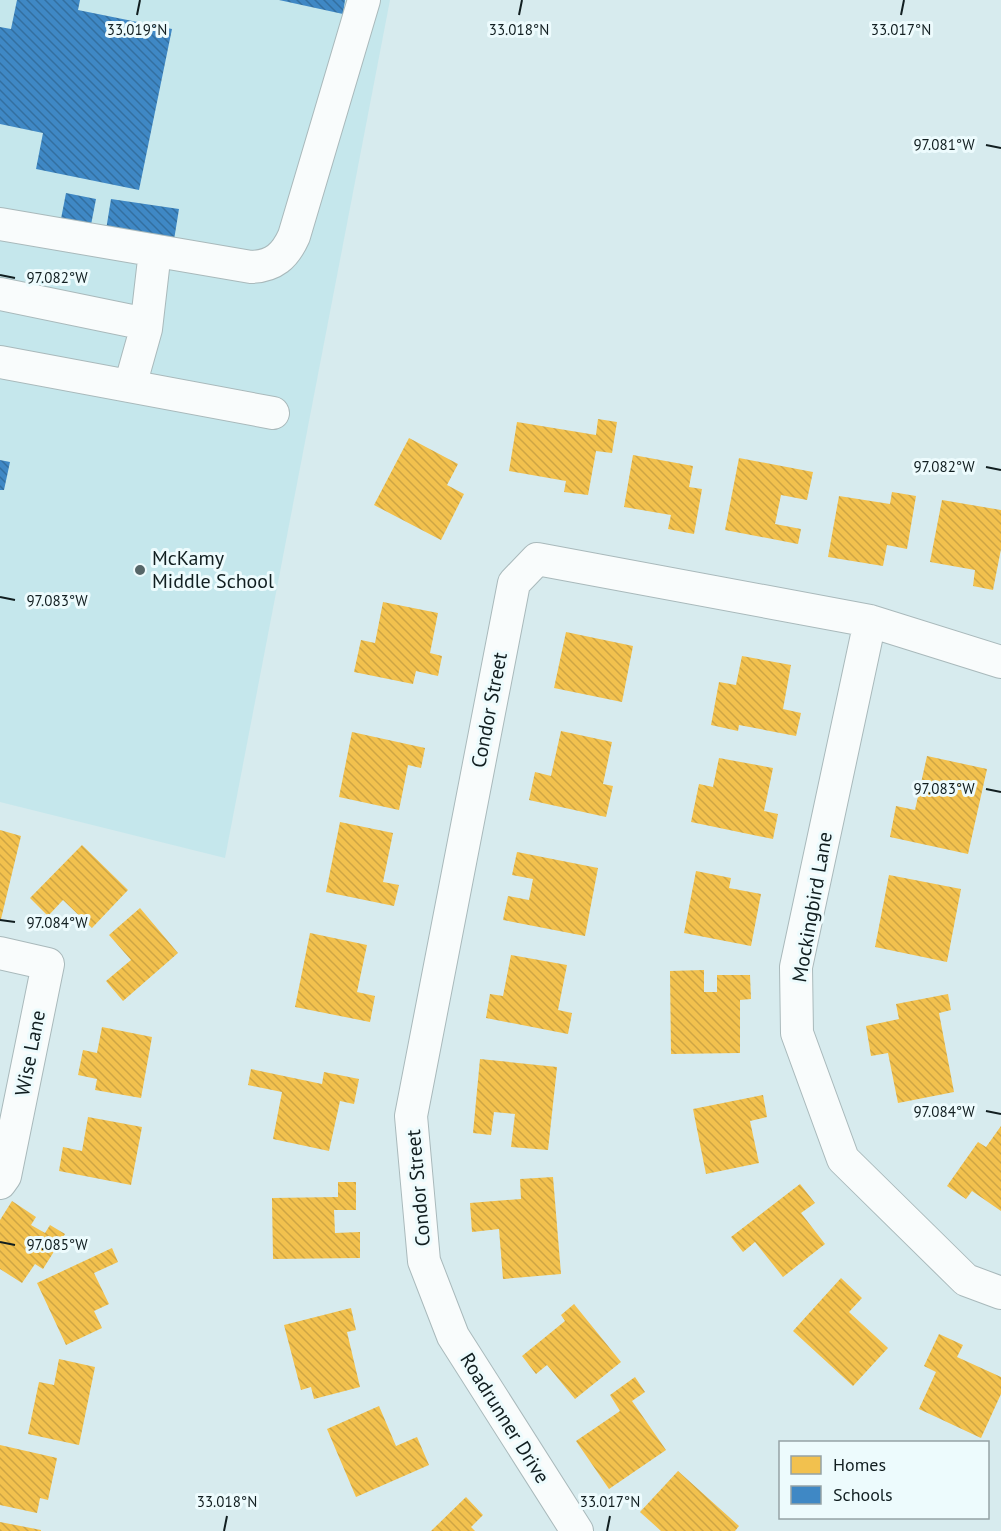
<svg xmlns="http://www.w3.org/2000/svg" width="1001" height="1531" font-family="'PT Sans',sans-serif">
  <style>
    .built { fill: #c5e7ec }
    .homes { fill: url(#homes-back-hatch) }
    .schools { fill: url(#schools-back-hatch) }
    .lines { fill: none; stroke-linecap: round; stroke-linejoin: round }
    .minor-casing { stroke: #a9b9bb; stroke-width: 34 }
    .minor { stroke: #f9fcfc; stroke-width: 32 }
    .ticks { fill: none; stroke: #111e20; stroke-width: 2 }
    .poi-dot { fill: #566668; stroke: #edfbfd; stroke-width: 2 }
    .labels { text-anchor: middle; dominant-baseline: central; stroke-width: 6; stroke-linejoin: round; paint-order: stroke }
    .poi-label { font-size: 20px; fill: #111e20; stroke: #edfbfd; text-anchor: start }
    .street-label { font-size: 20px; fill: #111e20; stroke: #edfbfd }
    .ticks-label { font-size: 15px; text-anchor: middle; fill: #111e20; stroke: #edfbfd; stroke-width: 6; stroke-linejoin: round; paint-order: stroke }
  </style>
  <defs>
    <pattern id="homes-back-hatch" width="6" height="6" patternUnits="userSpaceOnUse" patternTransform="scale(1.5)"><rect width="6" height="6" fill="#f2c14e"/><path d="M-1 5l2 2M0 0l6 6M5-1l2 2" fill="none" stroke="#cea544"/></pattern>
    <pattern id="schools-back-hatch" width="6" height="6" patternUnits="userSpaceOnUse" patternTransform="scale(1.5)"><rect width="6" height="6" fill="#3f88c5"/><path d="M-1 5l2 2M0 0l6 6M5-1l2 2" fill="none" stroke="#336fa0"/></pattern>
  </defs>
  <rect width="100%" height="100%" fill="#d7ebee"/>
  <path class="built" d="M0 0H390L225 858 0 802Z"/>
  <path class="homes" d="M598 419 617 422 612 453 596 451 588 495 564 492 566 481 509 471 517 422 596 435Z
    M409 438 458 464 447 485 464 494 441 540 374 505Z
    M633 455 693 466 689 487 702 489 694 534 668 529 671 515 624 507Z
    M739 458 813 472 807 500 781 495 775 524 801 529 798 544 725 530Z
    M892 492 916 496 907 549 887 545 883 566 828 557 839 496 890 504Z
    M942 500 1001 510V549L993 590 973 586 975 570 930 562Z
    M383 602 438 613 430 653 442 656 438 676 416 671 413 684 354 672 361 640 375 643Z
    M566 632 633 646 622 702 554 688Z
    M742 656 791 665 783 709 801 713 796 736 739 725 738 731 711 725 719 682 736 685Z
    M561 731 612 742 603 784 613 786 606 817 529 800 535 772 551 776Z
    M352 732 425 748 421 768 408 765 399 810 339 797Z
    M927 756 987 769 968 854 890 837 896 806 915 810Z
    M719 758 773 768 764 811 778 814 773 839 691 822 699 784 713 787Z
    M340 822 393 833 383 882 399 885 394 906 326 892Z
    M0 830 21 836 1 919H0Z
    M82 845 128 890 92 928 63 900 48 916 30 898Z
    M517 852 598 868 585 936 503 920 508 896 529 900 533 879 512 875Z
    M696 871 731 878 729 888 761 894 751 946 684 933Z
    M889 875 961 889 947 962 875 947Z
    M140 908 178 953 123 1001 106 981 131 960 109 935Z
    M310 933 367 945 357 992 375 996 370 1022 295 1007Z
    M511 955 567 965 558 1010 572 1013 568 1034 486 1018 490 994 503 996Z
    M704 970V992H717V975H750L751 999 740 1000V1053L671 1054 670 971Z
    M948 994 951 1010 939 1013 954 1092 898 1103 888 1053 871 1056 866 1026 899 1019 896 1004Z
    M102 1027 152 1037 141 1098 95 1090 97 1079 78 1075 83 1050 97 1053Z
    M480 1059 557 1067 548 1150 511 1147 515 1114 494 1112 491 1135 473 1133Z
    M251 1069 322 1084 324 1072 359 1079 354 1104 340 1101 329 1151 273 1139 282 1092 248 1085Z
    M763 1095 767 1117 750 1121 759 1163 706 1174 693 1109Z
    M88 1117 142 1127 131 1185 59 1171 63 1147 82 1151Z
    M1001 1126V1211L972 1191 966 1199 947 1186 978 1142 986 1147Z
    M553 1177 561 1274 503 1279 499 1229 472 1232 470 1203 521 1199 520 1179Z
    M338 1182H356V1210H334L335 1233 360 1232V1258L273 1259 272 1198 338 1197Z
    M800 1184 815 1203 801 1213 825 1244 783 1277 755 1242 743 1252 731 1237Z
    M12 1201 36 1217 31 1225 45 1233 50 1225 65 1234 43 1269 35 1264 22 1283 0 1269V1220Z
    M112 1248 118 1262 94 1273 109 1304 94 1311 102 1328 66 1345 37 1283Z
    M841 1278 862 1298 849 1312 888 1348 853 1386 793 1331Z
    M574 1304 621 1362 575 1399 547 1365 536 1374 522 1356 565 1321 561 1315Z
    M351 1308 356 1330 347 1332 360 1387 314 1399 311 1387 301 1390 284 1325Z
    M939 1334 963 1345 957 1357 1001 1377V1394L981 1438 919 1409 936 1372 924 1366Z
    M59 1359 95 1367 79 1445 28 1434 39 1382 54 1385Z
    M635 1377 645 1392 632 1401 666 1450 609 1489 576 1441 620 1411 610 1395Z
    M379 1406 396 1446 417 1437 429 1465 356 1497 327 1429Z
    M0 1445 57 1458 48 1500 40 1498 37 1513 0 1505Z
    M678 1471 739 1526 735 1531H661L640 1512Z
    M466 1497 483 1515 471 1527 475 1531H431Z
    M0 1522 41 1530V1531H0Z"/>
  <path class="schools" d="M17 0H80L78 10 172 29 139 190 36 169 43 133 0 124V27L11 29Z
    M279 0H345L343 14Z
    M66 193 96 199 90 230 60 224Z
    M111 199 179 209 174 240 106 230Z
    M0 460 10 462 4 490H0Z"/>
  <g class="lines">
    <defs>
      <path id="minor" d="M0 224 251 267C274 266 285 256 294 236L364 0
        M0 294 146 324
        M0 362 273 413
        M130 386 146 329 155 251
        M870 621 796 967 797 1033 843 1159 966 1280 1001 1293
        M0 953 48 964 5 1176 0 1183
        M577 1531 453 1336 424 1261 411 1116 514 583 537 559 870 621 1001 662"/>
    </defs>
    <use href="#minor" class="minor-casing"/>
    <use href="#minor" class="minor"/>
  </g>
  <path class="ticks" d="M137 15 140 0M519 15 522 0M901 15 904 0M986 145 1001 148M0 275 15 278M986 467 1001 470M0 597 15 600M986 789 1001 792M0 920 15 922M986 1111 1001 1114M0 1242 15 1245M224 1531 227 1516M607 1531 610 1516"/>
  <circle class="poi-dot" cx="140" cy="570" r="6"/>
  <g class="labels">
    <g class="poi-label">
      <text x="152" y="558">McKamy<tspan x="152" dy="23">Middle School</tspan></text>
    </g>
    <g class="street-label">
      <text transform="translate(489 710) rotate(-79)">Condor Street</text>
      <text transform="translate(812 907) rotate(-80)">Mockingbird Lane</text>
      <text transform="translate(30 1053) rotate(-79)">Wise Lane</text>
      <text transform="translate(418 1188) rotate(-95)">Condor Street</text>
      <text transform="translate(505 1418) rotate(58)">Roadrunner Drive</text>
    </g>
  </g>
  <g class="ticks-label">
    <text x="137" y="35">33.019°N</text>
    <text x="519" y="35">33.018°N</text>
    <text x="901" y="35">33.017°N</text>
    <text x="944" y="150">97.081°W</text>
    <text x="57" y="283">97.082°W</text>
    <text x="944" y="472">97.082°W</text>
    <text x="57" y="606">97.083°W</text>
    <text x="944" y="794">97.083°W</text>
    <text x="57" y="928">97.084°W</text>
    <text x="944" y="1117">97.084°W</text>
    <text x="57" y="1250">97.085°W</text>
    <text x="227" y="1507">33.018°N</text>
    <text x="610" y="1507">33.017°N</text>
  </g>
  <rect x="779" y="1441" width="210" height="78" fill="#edfbfd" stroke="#95a3a5" stroke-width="1.5"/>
  <rect x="791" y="1456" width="30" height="18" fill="#f2c14e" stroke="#95a3a5" stroke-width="1.5"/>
  <text x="833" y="1471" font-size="18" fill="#111e20">Homes</text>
  <rect x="791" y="1486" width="30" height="18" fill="#3f88c5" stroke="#95a3a5" stroke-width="1.5"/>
  <text x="833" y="1501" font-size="18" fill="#111e20">Schools</text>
</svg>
